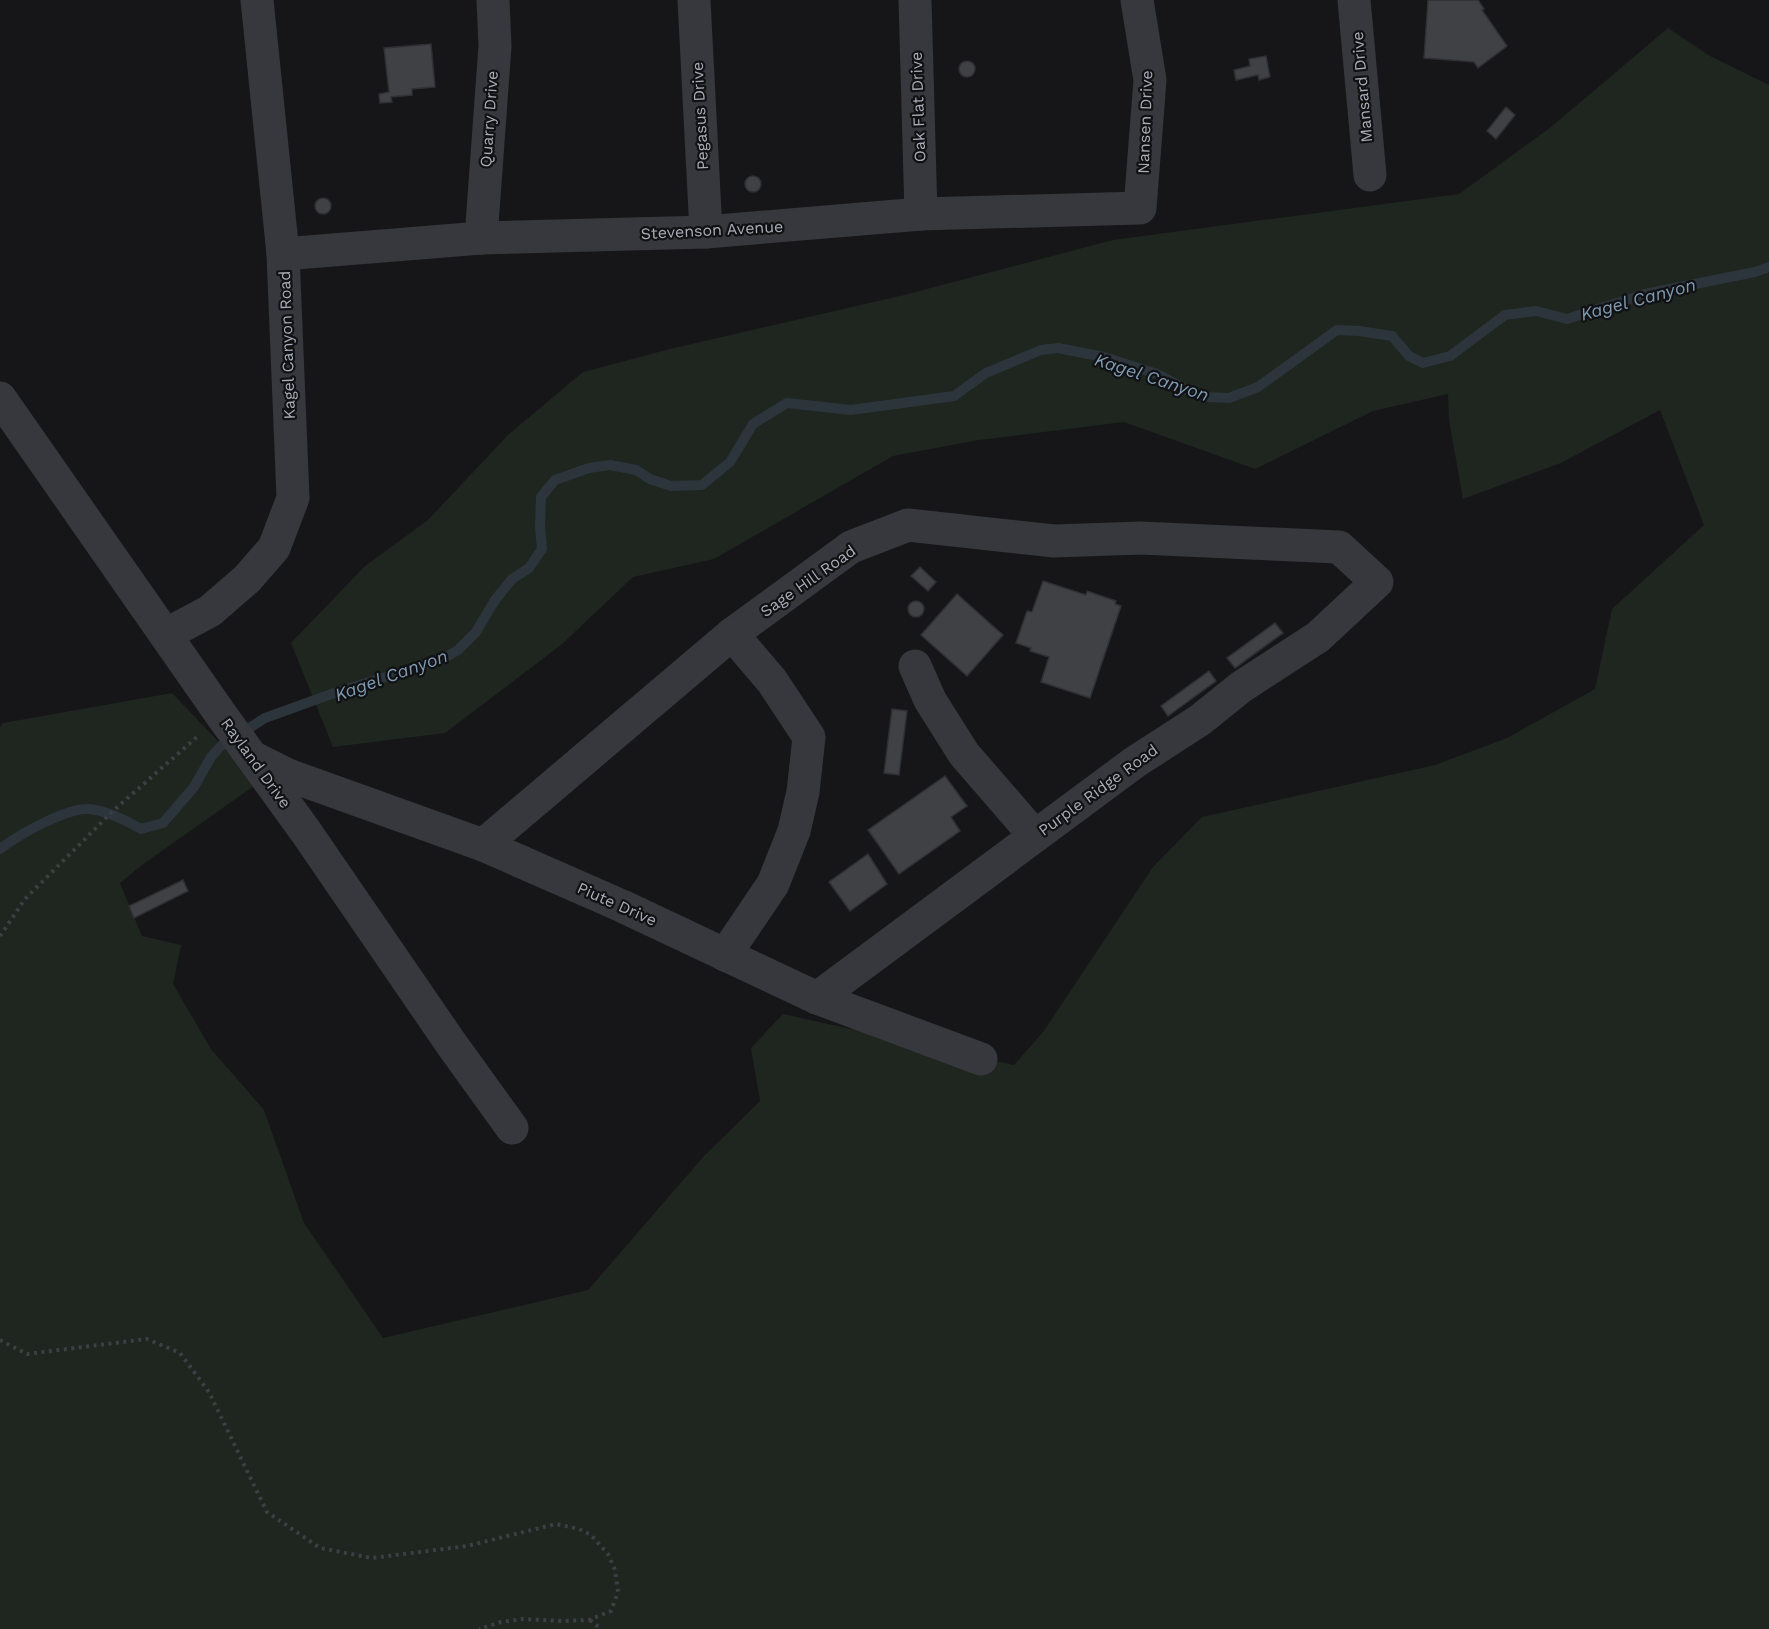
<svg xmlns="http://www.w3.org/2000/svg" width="1769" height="1629" font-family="'Work Sans',sans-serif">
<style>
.green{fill:#1e261f}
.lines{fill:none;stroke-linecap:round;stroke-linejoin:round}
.stream{stroke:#2c353c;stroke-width:10}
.building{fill:#404145;stroke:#303034;stroke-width:1.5}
.path{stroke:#3d3f44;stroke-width:4;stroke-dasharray:3 4.5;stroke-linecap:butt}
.minor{stroke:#37383d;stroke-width:33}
.labels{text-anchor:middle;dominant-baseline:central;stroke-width:4.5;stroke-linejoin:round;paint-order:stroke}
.street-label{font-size:16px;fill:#a8adb8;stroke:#111113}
.water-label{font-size:18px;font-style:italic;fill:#7f9bb3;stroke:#111113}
</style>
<rect width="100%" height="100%" fill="#161618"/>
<!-- green -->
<polygon class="green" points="1668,28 1710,56 1769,85 1769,1629 0,1629 0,727 3,723 172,693 258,783 142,865 120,883 142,936 181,945 173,984 211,1049 264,1110 304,1223 383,1338 588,1290 704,1156 760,1101 751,1048 783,1014 1014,1065 1044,1031 1153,867 1202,817 1435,765 1507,738 1595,689 1612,609 1704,525 1660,410 1561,463 1463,499 1449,420 1448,394 1373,411 1255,469 1124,422 979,440 893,456 714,559 633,577 561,645 445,733 333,747 291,643 365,566 428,520 508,435 583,372 670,349 904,295 1113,240 1459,194 1551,127"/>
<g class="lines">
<!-- stream -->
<path class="stream" d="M0,849C17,836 67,807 89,809C104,810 128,821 141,829L163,823L194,787L211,757L221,746L265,718L337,692L441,660L458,650L476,632L495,600L512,579L529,568L542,549L540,527L541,497L555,480L589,468L610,465L636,470L650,479L671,486L702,485L730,462L753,424L787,403L851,410L954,396L986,373L1041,350L1058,348L1104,357L1157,374L1191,392L1208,397L1229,398L1258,387L1337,330L1359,331L1392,336L1409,356L1423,363L1450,356L1505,315L1536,311L1567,319L1645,294L1755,272L1769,267"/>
</g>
<!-- building -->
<g class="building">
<polygon points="1428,0 1478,0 1484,9 1482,10 1507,46 1478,68 1474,62 1424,58"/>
<polygon points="431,44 435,87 412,89 412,95 391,97 392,102 380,103 379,94 389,92 384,48"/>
<polygon points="1266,56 1270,77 1259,80 1258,75 1236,80 1234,70 1250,66 1249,59"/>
<circle cx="967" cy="69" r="8"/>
<polygon points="1506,107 1515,115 1496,139 1487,131"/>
<circle cx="753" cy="184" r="8"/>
<circle cx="323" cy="206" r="8"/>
<polygon points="920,567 936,582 928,591 911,576"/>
<polygon points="1043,581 1086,595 1087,591 1116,601 1115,604 1121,606 1090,698 1041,682 1049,657 1030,651 1031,648 1016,643 1027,611 1032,612"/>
<polygon points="957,594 1003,635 967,676 921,635"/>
<circle cx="916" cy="609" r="8"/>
<polygon points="1275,623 1283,633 1235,668 1227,658"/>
<polygon points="1209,671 1216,681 1168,716 1161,706"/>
<polygon points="892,709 907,711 899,775 884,773"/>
<polygon points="945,776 967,806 951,817 960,831 899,874 868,830"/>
<polygon points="868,854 887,884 850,911 829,882"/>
<polygon points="183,880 188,891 134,918 129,906"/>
</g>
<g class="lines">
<!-- path -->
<g class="path">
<polyline points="0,936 25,899 114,810 197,737"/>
<polyline points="0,1340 27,1354 147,1339 180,1353 209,1392 267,1512 320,1548 372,1558 467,1546 556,1524 579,1529 591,1535 608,1554 615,1570 618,1592 611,1611 589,1620 563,1621 523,1619 501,1622 479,1629"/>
<polyline points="590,1620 601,1629"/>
</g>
<!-- minor -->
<g class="minor">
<polyline points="694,0 706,232"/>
<polyline points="915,0 921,214"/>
<polyline points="1354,0 1370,175"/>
<polyline points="481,238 495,46 493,0"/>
<polyline points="283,254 481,238 706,232 921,214 1140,208 1150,80 1137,0"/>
<polyline points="0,398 222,716 306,832 450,1042 512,1128"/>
<polyline points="167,634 210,611 247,579 274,548 293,498 283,254 257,0"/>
<polyline points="915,666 930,700 964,754 1035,836"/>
<polyline points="254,758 288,775 483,845 622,906 817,998 981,1059"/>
<polyline points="483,845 732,634 851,547 908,525 1054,541 1141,538 1339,547 1377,582 1318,637 1241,687 1200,720 1135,762 817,998"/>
<polyline points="725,955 773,884 794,831 803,792 809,737 772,681 732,634"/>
</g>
</g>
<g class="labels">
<!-- street labels -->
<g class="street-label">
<text transform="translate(1362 87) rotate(-95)">Mansard Drive</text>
<text transform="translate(918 107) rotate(-92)">Oak Flat Drive</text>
<text transform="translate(700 116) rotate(-93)">Pegasus Drive</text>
<text transform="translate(489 119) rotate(-86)">Quarry Drive</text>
<text transform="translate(1145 122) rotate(-88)">Nansen Drive</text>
<text transform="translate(712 230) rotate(-3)">Stevenson Avenue</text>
<text transform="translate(287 345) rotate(-92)">Kagel Canyon Road</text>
<text transform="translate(808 581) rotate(-35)">Sage Hill Road</text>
<text transform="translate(256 763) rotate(54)">Rayland Drive</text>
<text transform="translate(1098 790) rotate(-36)">Purple Ridge Road</text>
<text transform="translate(617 904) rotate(24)">Piute Drive</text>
</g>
<!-- water labels -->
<g class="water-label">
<text transform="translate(1638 299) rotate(-15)">Kagel Canyon</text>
<text transform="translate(1152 377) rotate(18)">Kagel Canyon</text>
<text transform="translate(391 675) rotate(-20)">Kagel Canyon</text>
</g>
</g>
</svg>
